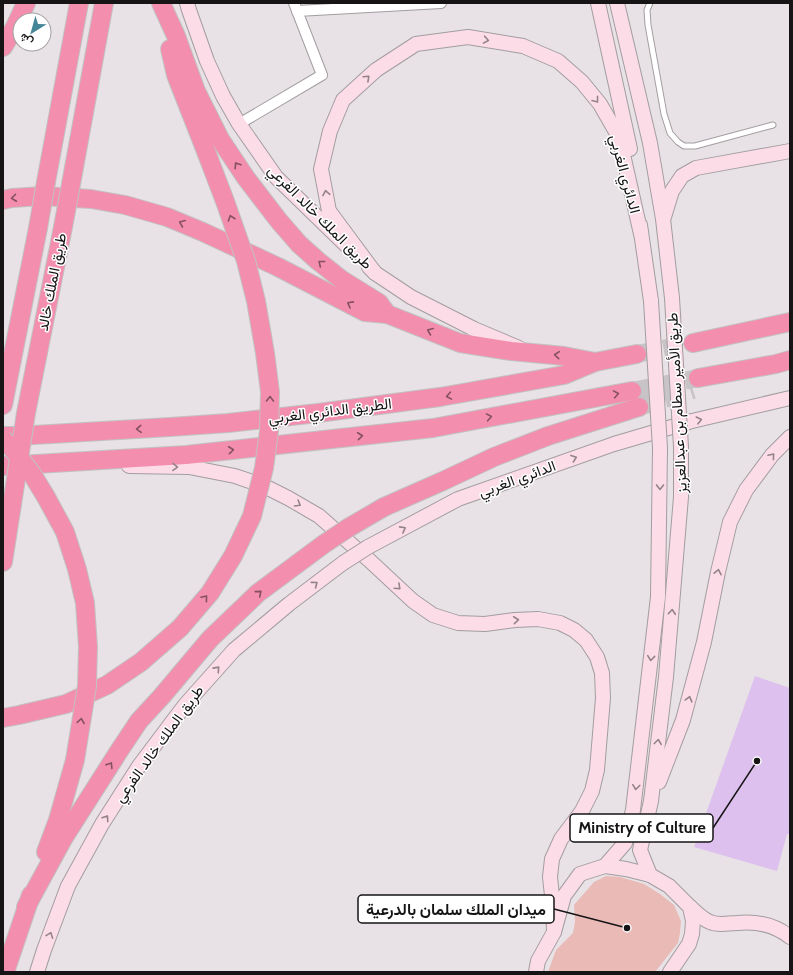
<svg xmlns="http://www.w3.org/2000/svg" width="793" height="975" font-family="Cabin,Vazirmatn,sans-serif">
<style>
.green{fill:#e9bab6}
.building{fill:#ddc0ee}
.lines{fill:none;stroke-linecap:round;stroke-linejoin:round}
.highway-tunnel{stroke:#c8c3c7;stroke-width:18;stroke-dasharray:18 9;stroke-linecap:butt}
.lane-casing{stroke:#a29da0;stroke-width:7}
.street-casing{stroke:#a29da0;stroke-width:12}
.secondary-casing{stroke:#a29da0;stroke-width:16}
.highway-casing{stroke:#c2c2c2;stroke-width:20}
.lane{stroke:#fff;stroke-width:5}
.street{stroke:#fff;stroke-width:10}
.secondary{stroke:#fcdde7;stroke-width:14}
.highway{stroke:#f48eae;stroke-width:18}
.secondary-bridge-casing{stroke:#a29da0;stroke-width:16;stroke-linecap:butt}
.highway-bridge-casing{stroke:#c2c2c2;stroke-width:20;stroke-linecap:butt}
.secondary-bridge{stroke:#fcdde7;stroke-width:14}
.highway-bridge{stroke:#f48eae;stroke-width:18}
.oneway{stroke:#948388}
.oneway2{stroke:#855162}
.labels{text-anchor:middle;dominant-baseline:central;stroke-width:3;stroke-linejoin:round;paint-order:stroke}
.street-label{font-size:15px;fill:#161415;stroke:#fff}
.leader{fill:none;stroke:#161415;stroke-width:1.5}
.callout-dot{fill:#161415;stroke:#fff;stroke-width:1.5}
.callout{fill:#fff;stroke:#161415;stroke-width:1.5}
.callout-label{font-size:16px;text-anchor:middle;font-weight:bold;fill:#161415}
</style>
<rect width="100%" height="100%" fill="#e8e2e6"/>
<!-- green -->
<polygon class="green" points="606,876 620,877 644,884 660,894 674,905 681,921 680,933 678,943 655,972 548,972 556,950 573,933 575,922 574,905 594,882"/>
<!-- building -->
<polygon class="building" points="755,676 790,688 790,834 787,834 777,871 694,847"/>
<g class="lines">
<!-- highway-tunnel -->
<g class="highway-tunnel">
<polyline points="637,354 693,343"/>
<polyline points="632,391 698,378"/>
<polyline points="639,407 693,390"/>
</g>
<!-- lane casing -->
<g class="lane-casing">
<polyline id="lane" points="650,3 647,10 648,25 664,114 670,133 678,142 684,146 695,146 773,125"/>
</g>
<!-- street casing -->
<g class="street-casing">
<g id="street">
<polyline points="297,11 441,3"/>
<polyline points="239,124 322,75 294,3"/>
</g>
</g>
<!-- secondary casing -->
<g class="secondary-casing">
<g id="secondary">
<polyline points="187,3 189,10 207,61 223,96 239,124 276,177 348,247"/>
<polyline points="598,3 630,149"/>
<polyline points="617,3 650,143 663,219 672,298"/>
<polyline points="664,217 672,191 682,176 696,168 790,151"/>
<polyline points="640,225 651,301"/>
<polyline points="369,267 375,273 411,297 474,329 519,348"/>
<polyline points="375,273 329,211 321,169 330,131 343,100 376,70 416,44 468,37 523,46 558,61 582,82 600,104 619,137 641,234"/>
<polyline points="129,466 189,467 235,476 264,486 288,498 319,516 369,560 413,601 433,615 458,623 485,624 515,620 538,619 560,623 574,630 586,640 597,657 602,673 603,698 597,770 592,791 582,811 561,839 552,859 550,877 553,905 554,932"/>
<polyline points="368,547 458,499 614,444 692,421 790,398"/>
<polyline points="659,782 683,720 704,642 718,572 730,522 746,490 772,455 790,437"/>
<polyline points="605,866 625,843 633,810 658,597 660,448"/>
<polyline points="650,875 640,850 651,801 666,677 681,497 681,447"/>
<path d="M690,907C696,912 702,919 710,922C719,926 728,923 737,923C756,921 775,925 790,937"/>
<polyline points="37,972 44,950 68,886 102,824 139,766 185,705 234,650 289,604 343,563"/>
<polyline points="536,972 538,961 554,932 564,896 580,874 605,866 626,869 650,875 669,886 690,907 693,921 692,934 689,944 670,972"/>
</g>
</g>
<!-- highway casing -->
<g class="highway-casing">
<g id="highway">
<polyline points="161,3 176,36 196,91 220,139 246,178 279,221 299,244 318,261 342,280 379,303 387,314 460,343 511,351 564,356 595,362"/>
<polyline points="3,47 15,27 26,3"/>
<polyline points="170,49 176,75 207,154"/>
<polyline points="46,182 79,3"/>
<polyline points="71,184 104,3"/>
<polyline points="3,200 12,198 43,196 91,199 125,205 167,217 203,232 278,267 365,312 387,314"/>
<polyline points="693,343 790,322"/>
<polyline points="698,378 776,364 790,360"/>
<polyline points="3,405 38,228"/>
<polyline points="26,413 63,227"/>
<polyline points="3,436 17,436 170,427 228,423 318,413 440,397 564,375 595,362 637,354"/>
<polyline points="3,466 186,455 433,428 632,391"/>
<polyline points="348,528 384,507 443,481 494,457 548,436 639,407"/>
<polyline points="3,562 15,485"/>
<polyline points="3,718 19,715 66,704 107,685 141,662 180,628"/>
<polyline points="46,852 58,820 75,760"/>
<polyline points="26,907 63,839 119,751 139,721 162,696 210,639 258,593 324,544"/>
<polyline points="5,972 31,895"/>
</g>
</g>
<!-- lane -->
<use href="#lane" class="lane"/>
<!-- street -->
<use href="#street" class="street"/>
<!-- secondary -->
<use href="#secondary" class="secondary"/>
<!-- highway -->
<use href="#highway" class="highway"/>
<!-- secondary-bridge casing -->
<g class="secondary-bridge-casing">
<g id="secondary-bridge">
<polyline points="672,298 681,447"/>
<polyline points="651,301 660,448"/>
<polyline points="343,563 368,547"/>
</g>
</g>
<!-- highway-bridge casing -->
<g class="highway-bridge-casing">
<g id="highway-bridge">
<polyline points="63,227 71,184"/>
<polyline points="38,228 46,182"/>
<polyline points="3,439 11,447 32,474 46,497 65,532 77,569 85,603 88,647 87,686 75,760"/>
<polyline points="15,485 26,413"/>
<polyline points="324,544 348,528"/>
<polyline points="180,628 210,593 233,556 252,516 264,468 269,431 270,392 265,353 256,301 246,261 226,204 207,154"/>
</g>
</g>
<!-- secondary-bridge -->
<use href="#secondary-bridge" class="secondary-bridge"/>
<!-- highway-bridge -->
<use href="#highway-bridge" class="highway-bridge"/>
</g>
<!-- one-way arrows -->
<defs><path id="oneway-chevron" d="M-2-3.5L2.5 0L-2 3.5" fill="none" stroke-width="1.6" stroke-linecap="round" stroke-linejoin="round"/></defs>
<g class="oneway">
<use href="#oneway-chevron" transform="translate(486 40) rotate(10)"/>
<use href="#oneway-chevron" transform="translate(367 78) rotate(-43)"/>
<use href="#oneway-chevron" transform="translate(596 100) rotate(52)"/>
<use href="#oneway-chevron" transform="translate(326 193) rotate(-101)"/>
<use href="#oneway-chevron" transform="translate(699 420) rotate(-14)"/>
<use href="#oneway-chevron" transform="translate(772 456) rotate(-50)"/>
<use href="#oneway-chevron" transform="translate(574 458) rotate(-20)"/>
<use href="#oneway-chevron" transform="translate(175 467) rotate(1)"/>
<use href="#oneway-chevron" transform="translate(660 487) rotate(91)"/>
<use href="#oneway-chevron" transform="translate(298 504) rotate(31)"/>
<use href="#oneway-chevron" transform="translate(403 529) rotate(-28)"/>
<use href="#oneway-chevron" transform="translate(718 572) rotate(-78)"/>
<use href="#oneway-chevron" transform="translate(315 584) rotate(-37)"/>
<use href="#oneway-chevron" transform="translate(398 587) rotate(43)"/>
<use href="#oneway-chevron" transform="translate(672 612) rotate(-85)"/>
<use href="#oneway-chevron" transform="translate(516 620) rotate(-6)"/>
<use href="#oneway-chevron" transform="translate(651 658) rotate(96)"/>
<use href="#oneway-chevron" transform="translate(217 669) rotate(-48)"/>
<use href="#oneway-chevron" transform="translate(689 699) rotate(-75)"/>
<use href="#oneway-chevron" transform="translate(658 742) rotate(-83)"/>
<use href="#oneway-chevron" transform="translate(636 787) rotate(97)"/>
<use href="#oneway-chevron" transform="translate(106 818) rotate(-57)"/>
<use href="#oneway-chevron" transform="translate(50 935) rotate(-69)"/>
</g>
<g class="oneway2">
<use href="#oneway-chevron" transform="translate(237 165) rotate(-123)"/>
<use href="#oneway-chevron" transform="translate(14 198) rotate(173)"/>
<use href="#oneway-chevron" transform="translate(231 218) rotate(-109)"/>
<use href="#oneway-chevron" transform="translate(182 223) rotate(-158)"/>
<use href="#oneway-chevron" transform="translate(321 263) rotate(-141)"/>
<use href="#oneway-chevron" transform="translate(350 304) rotate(-152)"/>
<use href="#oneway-chevron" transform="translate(430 331) rotate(-158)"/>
<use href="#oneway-chevron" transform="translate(557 355) rotate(-175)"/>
<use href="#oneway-chevron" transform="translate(616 394) rotate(-10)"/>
<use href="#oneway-chevron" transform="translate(449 396) rotate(170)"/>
<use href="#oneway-chevron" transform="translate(270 399) rotate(-89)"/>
<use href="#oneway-chevron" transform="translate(489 417) rotate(-10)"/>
<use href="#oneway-chevron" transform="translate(139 429) rotate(177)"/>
<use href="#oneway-chevron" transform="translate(360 436) rotate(-6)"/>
<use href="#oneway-chevron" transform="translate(231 450) rotate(-6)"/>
<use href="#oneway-chevron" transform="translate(259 593) rotate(-40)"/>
<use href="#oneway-chevron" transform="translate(205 598) rotate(-50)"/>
<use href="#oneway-chevron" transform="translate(81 721) rotate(-81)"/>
<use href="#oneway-chevron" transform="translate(110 765) rotate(-58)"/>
</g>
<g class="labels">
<!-- street labels -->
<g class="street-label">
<text transform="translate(625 174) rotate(75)">الدائري الغربي</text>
<text transform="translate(320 217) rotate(45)">طريق الملك خالد الفرعي</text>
<text transform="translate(52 282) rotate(-79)">طريق الملك خالد</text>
<text transform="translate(677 403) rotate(-93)">طريق الأمير سطام بن عبدالعزيز</text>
<text transform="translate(330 411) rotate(-7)">الطريق الدائري الغربي</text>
<text transform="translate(517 479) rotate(-20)">الدائري الغربي</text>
<text transform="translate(159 744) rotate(-54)">طريق الملك خالد الفرعي</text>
</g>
</g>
<!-- callouts -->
<path class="leader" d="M757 761L713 828M627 928L554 909"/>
<g class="callout-dot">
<circle cx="757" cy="761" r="4"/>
<circle cx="627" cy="928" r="4"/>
</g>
<g class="callout">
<rect x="570" y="814" width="143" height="28" rx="4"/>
<rect x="358" y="895" width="196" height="28" rx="4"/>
</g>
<g class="callout-label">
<text x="642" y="833">Ministry of Culture</text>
<text x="456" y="915">ميدان الملك سلمان بالدرعية</text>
</g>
<!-- border -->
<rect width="793" height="975" fill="none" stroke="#161415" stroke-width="8"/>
<!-- north arrow -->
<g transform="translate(32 32) rotate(217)"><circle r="19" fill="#ffffff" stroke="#a2a1a1"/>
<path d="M0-3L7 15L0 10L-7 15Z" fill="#448598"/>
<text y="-6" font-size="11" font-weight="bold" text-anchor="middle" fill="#161415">ش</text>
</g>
</svg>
